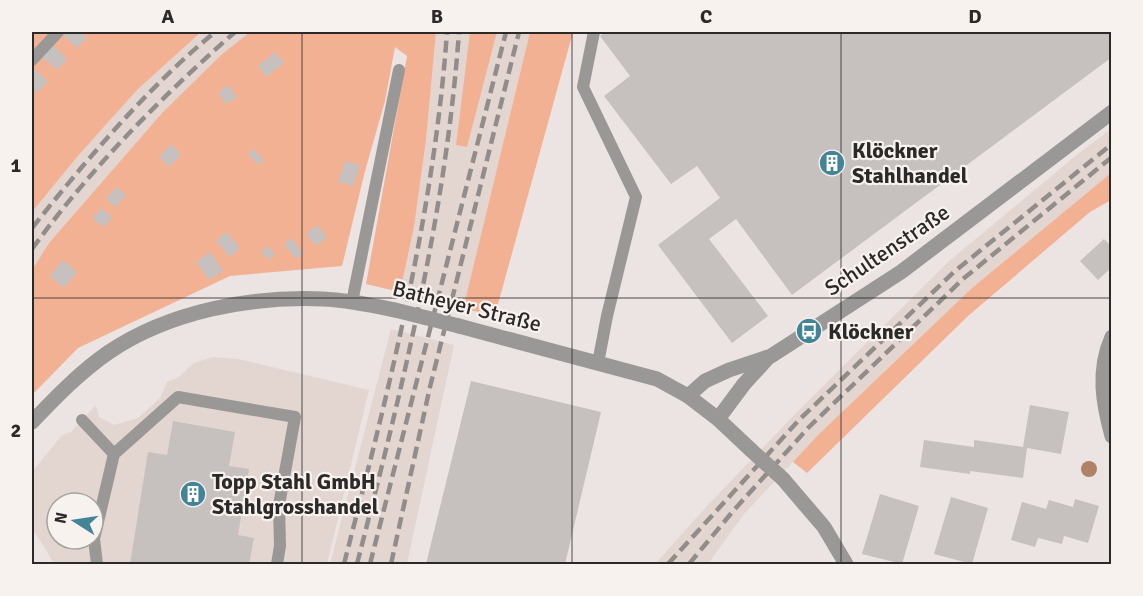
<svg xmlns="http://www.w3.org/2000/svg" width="1143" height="596" font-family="Signika,sans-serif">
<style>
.built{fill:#e3d6d0;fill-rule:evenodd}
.green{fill:#f3b194}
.building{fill:#c6c0be}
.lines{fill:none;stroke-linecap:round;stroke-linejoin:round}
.lane{stroke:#9a9896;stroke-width:12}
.street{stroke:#9a9896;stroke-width:15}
.rail{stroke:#928d8b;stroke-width:4.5;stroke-dasharray:12 6;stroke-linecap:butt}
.street-bridge{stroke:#9a9896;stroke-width:15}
.tree{fill:#b18366}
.grid{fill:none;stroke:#2c2a29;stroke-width:1.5;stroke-opacity:0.55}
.labels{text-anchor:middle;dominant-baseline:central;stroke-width:4.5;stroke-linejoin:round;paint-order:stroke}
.poi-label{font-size:22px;font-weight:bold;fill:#2c2a29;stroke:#f8f2ef;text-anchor:start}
.street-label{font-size:22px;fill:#2c2a29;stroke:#f8f2ef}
.neatline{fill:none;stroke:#2c2a29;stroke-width:2}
.grid-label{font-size:20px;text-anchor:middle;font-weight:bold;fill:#2c2a29}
</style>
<rect width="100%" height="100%" fill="#ebe4e2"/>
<!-- built -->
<g class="built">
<polygon points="201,32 250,32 221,55 162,113 49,243 32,270 32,212 77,157 137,90"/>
<polygon points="436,32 470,32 467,147 497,32 530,32 463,309 400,292 414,227 426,140"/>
<polygon points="1111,129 1111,173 972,288 818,435 744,514 708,564 655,564 707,506 794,415 948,262 1079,153"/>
<polygon points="391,329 454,345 407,564 330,564"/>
<path d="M212,357L238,359L369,390L327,564H54L43,545L32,529V472L62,435L71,432L96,405L99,417L114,425L138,418L160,398L167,382L179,377L194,363ZM57,503H93V539H57Z"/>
</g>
<!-- green -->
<g class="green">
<polygon points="32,32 201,32 137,90 77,157 32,212"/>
<polygon points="250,32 436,32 426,140 414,227 400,292 366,284 407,56 395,47 385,101 365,171 342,266 230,276 78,348 32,395 32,270 49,243 162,113 221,55"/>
<polygon points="470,32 497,32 467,147 456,145"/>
<polygon points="530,32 573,32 495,315 463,309"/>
<polygon points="1111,173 1111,200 1090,212 968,316 807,473 793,462 818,435 972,288"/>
</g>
<!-- building -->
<g class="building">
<polygon points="67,32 80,32 87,38 77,48 63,35"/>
<polygon points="605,32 1112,32 1112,57 792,295 736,219 709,239 768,316 732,343 658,245 720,198 697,166 671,184 604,96 630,76 600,36"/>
<polygon points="53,45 67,59 57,70 42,57"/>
<polygon points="275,52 284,63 266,77 258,66"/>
<polygon points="32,67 48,81 37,93 32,88"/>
<polygon points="228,85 237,97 226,104 218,93"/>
<polygon points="171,144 181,155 169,167 159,157"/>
<polygon points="254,149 264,160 258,165 248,154"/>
<polygon points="345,161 360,165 353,186 338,182"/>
<polygon points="116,187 126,195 115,207 106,199"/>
<polygon points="102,208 112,218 103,227 92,218"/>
<polygon points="317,225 327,237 316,246 306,234"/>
<polygon points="226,232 240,248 230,257 216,241"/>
<polygon points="291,238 303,253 296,259 284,244"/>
<polygon points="1104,239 1112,247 1112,267 1098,280 1080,261"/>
<polygon points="266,246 275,254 269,260 261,252"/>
<polygon points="210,252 223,271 209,280 196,262"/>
<polygon points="63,260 77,272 64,288 50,276"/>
<polygon points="471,381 601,412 565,564 426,564"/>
<polygon points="1030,405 1069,412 1061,454 1027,448 1023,478 970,471 970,474 920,467 924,440 974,447 974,440 1023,447"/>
<polygon points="173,421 235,432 229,466 249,469 238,535 254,538 249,564 130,564 148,452 167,455"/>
<polygon points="880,494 919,506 902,564 862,554"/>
<polygon points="951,497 988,508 972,564 934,554"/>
<polygon points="1075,499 1099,506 1088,543 1064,536 1062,544 1038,538 1035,547 1011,540 1022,502 1046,509 1049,500 1073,507"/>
</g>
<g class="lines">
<!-- lane -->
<g class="lane">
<polyline points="594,32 583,87 636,197 607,316 598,363"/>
<polyline points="32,60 58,32"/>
<polyline points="352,302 399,70"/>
<polyline points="82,420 114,454"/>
<polyline points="97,564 94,539 114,454 178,397 295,417 279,505 280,546 277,564"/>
</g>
<!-- street -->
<g class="street">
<polyline points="459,326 657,379 688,396 718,419 751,450"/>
<path d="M1112,337C1097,371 1103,403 1112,436"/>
<polyline points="688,396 705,381 729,370 771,356 901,272 1112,112"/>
<polyline points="718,419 744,384 767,359"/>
<path d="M32,422C56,397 80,372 109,352C170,311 251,296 323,299C348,300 371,305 395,310"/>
<polyline points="783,479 824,527 846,564"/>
</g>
<!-- rail -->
<g class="rail">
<path d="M32,228C88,158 146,89 215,32"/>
<path d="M32,249C90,169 161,97 235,32"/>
<path d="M344,564C389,389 434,213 447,32"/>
<path d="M357,564C402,389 446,213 459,32"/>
<polyline points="370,564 506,32"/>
<polyline points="391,564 430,387 519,32"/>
<polyline points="668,564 799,420 955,271 1112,144"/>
<polyline points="689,564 734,510 809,427 963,279 1112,157"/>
</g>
<!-- street-bridge -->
<g class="street-bridge">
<polyline points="395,310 459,326"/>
<polyline points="751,450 783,479"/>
</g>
</g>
<!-- trees -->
<circle class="tree" cx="1089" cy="469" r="8"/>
<!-- grid -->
<path class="grid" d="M302,32V564M572,32V564M841,32V564M32,298H1112"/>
<!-- icons -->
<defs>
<g id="building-disc" transform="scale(1.35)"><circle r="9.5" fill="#438497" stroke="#f8f2ef"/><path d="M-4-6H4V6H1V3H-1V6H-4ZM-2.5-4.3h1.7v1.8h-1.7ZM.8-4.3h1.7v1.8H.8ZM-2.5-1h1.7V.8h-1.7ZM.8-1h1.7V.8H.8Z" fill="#fff"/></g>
<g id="bus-disc" transform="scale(1.35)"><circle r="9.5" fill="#438497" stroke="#f8f2ef"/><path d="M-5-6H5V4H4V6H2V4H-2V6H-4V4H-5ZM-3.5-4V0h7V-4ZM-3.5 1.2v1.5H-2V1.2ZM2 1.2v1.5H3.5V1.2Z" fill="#fff"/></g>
</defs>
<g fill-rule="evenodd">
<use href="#building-disc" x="832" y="163"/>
<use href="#bus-disc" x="809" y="331"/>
<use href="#building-disc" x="193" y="494"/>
</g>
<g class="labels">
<!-- poi labels -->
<g class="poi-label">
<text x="852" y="150">Klöckner<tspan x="852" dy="25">Stahlhandel</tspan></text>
<text x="828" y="331">Klöckner</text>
<text x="212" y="481">Topp Stahl GmbH<tspan x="212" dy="25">Stahlgrosshandel</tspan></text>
</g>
<!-- street labels -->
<g class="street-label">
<text transform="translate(887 250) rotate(-34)">Schultenstraße</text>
<text transform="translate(467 306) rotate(14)">Batheyer Straße</text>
</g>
</g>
<!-- border -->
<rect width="1143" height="596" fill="none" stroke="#f8f2ef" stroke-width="66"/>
<!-- north arrow -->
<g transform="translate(75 521) rotate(282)"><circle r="28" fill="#f8f2ef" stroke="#a6a2a0" stroke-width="1.5"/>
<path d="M0-4.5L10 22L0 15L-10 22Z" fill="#438497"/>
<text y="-9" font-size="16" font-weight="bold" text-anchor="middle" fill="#2c2a29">N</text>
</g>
<rect x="33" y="33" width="1077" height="530" class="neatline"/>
<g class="grid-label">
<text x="168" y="23">A</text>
<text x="437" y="23">B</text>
<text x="706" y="23">C</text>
<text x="975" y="23">D</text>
<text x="16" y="172">1</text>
<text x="16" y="437">2</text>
</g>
</svg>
